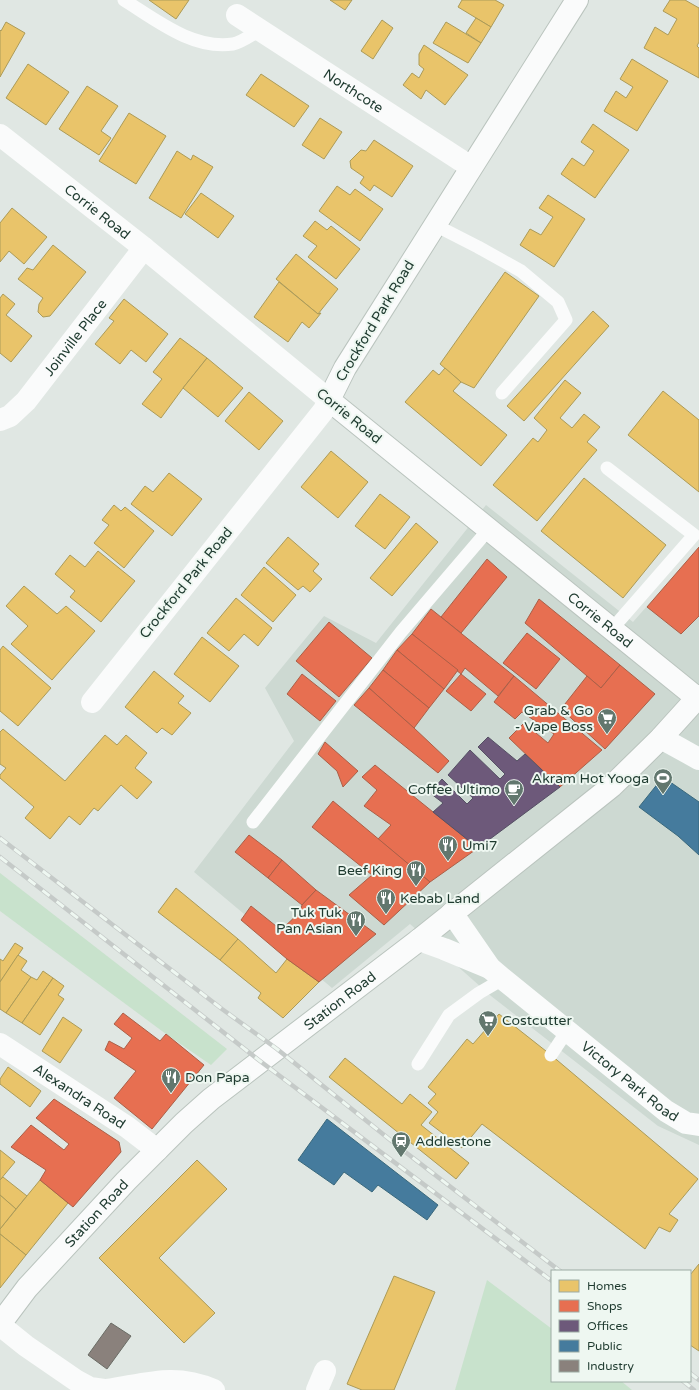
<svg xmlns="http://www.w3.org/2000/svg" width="699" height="1390" font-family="'Varela Round',sans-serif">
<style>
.built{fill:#cdd9d2}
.green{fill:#c8e2cc}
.homes{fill:#e9c46a;stroke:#ac9b58}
.shops{fill:#e76f51;stroke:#ab5f47}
.offices{fill:#6d597a;stroke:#555064}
.public{fill:#457b9d;stroke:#39687c}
.industry{fill:#8a817c;stroke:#6a6c65}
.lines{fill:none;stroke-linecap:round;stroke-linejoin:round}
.secondary-casing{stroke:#bac4be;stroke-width:24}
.lane{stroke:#fafbfb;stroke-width:13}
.street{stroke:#fafbfb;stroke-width:22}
.secondary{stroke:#fafbfb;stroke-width:22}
.rail-casing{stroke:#c5cac8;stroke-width:4.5}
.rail{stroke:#eef7f1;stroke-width:3;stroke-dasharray:9;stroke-linecap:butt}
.labels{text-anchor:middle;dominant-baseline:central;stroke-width:4;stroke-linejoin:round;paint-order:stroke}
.street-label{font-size:14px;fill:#1e3a2f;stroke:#eef7f1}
.poi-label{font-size:14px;fill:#1e3a2f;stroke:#eef7f1;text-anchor:end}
</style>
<rect width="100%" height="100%" fill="#e0e7e3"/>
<!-- built -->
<polygon class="built" points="486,505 633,622 699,547 699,1145 658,1126 491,996 410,924 332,988 194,872 294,741 265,688 324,616 376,643"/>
<!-- green -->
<g class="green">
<polygon points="0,873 227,1049 211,1065 166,1034 0,911"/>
<polygon points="487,1280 552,1329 552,1381 621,1381 632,1390 455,1390"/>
</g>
<!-- homes -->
<g class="homes">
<polygon points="149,0 189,0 176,19"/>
<polygon points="330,0 352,0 345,10"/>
<polygon points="462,0 495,0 504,5 491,27 458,7"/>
<polygon points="670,0 685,0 699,8 699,42 697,46 699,48 699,78 644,48 655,27 668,35 677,19 663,11"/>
<polygon points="476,18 491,27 481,43 466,33"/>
<polygon points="382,20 393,28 373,59 361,51"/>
<polygon points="6,22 25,33 0,77 0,30 1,31"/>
<polygon points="446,22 481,43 468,63 433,43"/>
<polygon points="424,45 468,75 445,105 426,90 421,99 403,85 412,73 419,78 424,69 419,65 419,54"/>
<polygon points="632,59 668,81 637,131 604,111 616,91 626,98 633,87 620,79"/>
<polygon points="28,64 69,92 46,125 6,98"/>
<polygon points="261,74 309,106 294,127 246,95"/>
<polygon points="87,86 118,106 101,131 111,138 99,155 59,129"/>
<polygon points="129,113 166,136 136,184 99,161"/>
<polygon points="320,118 342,132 324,159 302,145"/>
<polygon points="593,124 629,150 595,198 561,174 572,158 584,166 594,151 581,142"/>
<polygon points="374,140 413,166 392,197 374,185 370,191 360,183 364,177 351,168 350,161 361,150 366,151"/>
<polygon points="177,151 191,160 193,155 213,167 181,218 149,198"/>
<polygon points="337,186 350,195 355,189 383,209 360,241 319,211"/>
<polygon points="201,193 234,216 218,238 185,214"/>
<polygon points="548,195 585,219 554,267 520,245 530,229 541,235 553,217 539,208"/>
<polygon points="12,208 47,237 24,264 9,251 0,262 0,223"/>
<polygon points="315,221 327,230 331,226 360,249 336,279 308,257 317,246 303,236"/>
<polygon points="53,245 86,272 50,316 43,317 38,312 39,304 43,298 18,279 27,268 33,270"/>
<polygon points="296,254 338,289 318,314 276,279"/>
<polygon points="505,272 539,296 474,388 461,382 440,364"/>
<polygon points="279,282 318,314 321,313 309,328 302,322 288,342 254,317"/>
<polygon points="3,294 15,304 6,315 32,336 11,362 0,353 0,298"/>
<polygon points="124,299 168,334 146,362 131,350 120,364 95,344 114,321 109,318"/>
<polygon points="593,311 609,326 524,421 507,406"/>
<polygon points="180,338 207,358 183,388 161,418 142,404 162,379 153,372"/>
<polygon points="207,358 243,388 218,417 183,388"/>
<polygon points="445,368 461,382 453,391 507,435 481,466 405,402 433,370 439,375"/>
<polygon points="565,380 581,393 560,418 572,428 584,414 600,427 587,442 597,450 537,521 493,485 533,438 538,442 547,430 534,418"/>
<polygon points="663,391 699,420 699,492 628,435"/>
<polygon points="249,392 283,421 259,450 225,421"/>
<polygon points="331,451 368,482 338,518 301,487"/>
<polygon points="169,473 202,499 172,536 131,504 145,486 153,492"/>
<polygon points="584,478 666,545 623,598 541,531"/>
<polygon points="380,494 410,517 385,549 355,526"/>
<polygon points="114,505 121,511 125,507 154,531 124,568 94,543 109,525 102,520"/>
<polygon points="416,523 438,542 392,596 370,578"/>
<polygon points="288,537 319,564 313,571 322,579 310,592 303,586 298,590 266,563"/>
<polygon points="98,551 135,581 101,622 70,597 75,591 55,574 70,555 85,567"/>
<polygon points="264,567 296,595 273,622 241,595"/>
<polygon points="24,586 57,614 66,606 95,631 52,680 11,644 28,626 6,606"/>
<polygon points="236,598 272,628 258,646 244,634 229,651 207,633"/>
<polygon points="202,637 239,666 210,702 174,674"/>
<polygon points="3,646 51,688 18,726 0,711 0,650"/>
<polygon points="154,671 184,696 178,703 191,713 172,735 162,728 157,733 125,707"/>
<polygon points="3,729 65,781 105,735 117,745 126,735 147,753 135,768 152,782 137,799 121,785 98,811 94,808 80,825 69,816 50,839 25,818 34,807 0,778 0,775 6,768 0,764 0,732"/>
<polygon points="176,888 238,939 220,960 158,912"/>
<polygon points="238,939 276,973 287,959 319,982 283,1018 258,998 261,993 220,960"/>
<polygon points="15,943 23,948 0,982 0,959 3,961"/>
<polygon points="18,955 27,961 21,970 31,977 6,1013 0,1009 0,982"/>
<polygon points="43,971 53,978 22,1023 6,1013 31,977 37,980"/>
<polygon points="53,978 64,986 58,995 64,999 40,1035 22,1023"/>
<polygon points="499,1014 551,1055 698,1179 669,1214 678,1220 670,1232 659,1227 645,1249 482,1124 462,1148 429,1123 438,1112 428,1103 436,1094 428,1087 467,1039 473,1044"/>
<polygon points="63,1017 82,1030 60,1063 42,1051"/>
<polygon points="345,1058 402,1104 410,1094 432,1112 421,1125 469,1163 456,1179 329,1077"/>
<polygon points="8,1067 41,1091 30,1107 0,1084 0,1079"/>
<polygon points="0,1150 15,1162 0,1180"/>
<polygon points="197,1160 227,1189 159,1258 215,1313 184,1343 99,1258"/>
<polygon points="3,1177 27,1196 16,1209 0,1195 0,1180"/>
<polygon points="40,1180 68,1203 26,1255 0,1234 0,1229"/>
<polygon points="0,1195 16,1209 0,1229"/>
<polygon points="0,1234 26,1255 0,1288"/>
<polygon points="699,1264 699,1351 690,1345 690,1275"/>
<polygon points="394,1276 435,1292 394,1390 362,1390 347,1384"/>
</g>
<!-- shops -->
<g class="shops">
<polygon points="699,547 699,616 681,634 647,607"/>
<polygon points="487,559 507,577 461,633 441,617"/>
<polygon points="539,599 620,665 601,688 525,623"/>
<polygon points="431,609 514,676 498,696 465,668 461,674 412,634"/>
<polygon points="329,622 372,658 339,697 296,661"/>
<polygon points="527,633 560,659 536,689 503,663"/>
<polygon points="412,634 458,670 444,689 397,650"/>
<polygon points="397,650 444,689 429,708 383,670"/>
<polygon points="620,665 655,694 605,749 561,709 587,676 601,688"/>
<polygon points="383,670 429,708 414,728 369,688"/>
<polygon points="302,674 336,701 320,721 287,694"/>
<polygon points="461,674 486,694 471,711 446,691"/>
<polygon points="514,676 602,750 560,787 509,738 524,723 548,743 554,734 522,712 515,719 494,702"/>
<polygon points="369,688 414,728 449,761 438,773 354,705"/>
<polygon points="325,742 358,771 343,787 337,771 318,754"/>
<polygon points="375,765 433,812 478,848 430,882 378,839 391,825 364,806 377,790 362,777"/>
<polygon points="333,801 430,882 384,925 349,895 372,875 312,827"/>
<polygon points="249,835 282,860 268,878 235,852"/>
<polygon points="282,860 316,890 302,905 268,878"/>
<polygon points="316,890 376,934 319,982 287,959 241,920 251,906 281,930 300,912 302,905"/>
<polygon points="123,1013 160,1041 166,1034 204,1065 152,1129 114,1098 136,1071 105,1050 109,1041 124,1049 132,1038 114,1024"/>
<polygon points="54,1099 119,1142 121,1152 73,1207 40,1180 46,1170 11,1147 31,1125 64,1150 69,1144 36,1118"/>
</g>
<!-- offices -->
<polygon class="offices" points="488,737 517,761 525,754 560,787 478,848 433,812 443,803 430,793 442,779 467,804 473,798 448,775 470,750 500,779 505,774 478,747"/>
<!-- public -->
<g class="public">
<polygon points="663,777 699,802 699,855 678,836 639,807"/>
<polygon points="327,1119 438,1205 427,1220 378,1185 372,1192 344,1172 334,1185 298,1160"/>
</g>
<!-- industry -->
<polygon class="industry" points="111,1323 131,1336 107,1369 88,1355"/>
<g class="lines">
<!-- secondary casing -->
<g class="secondary-casing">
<g id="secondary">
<path id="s6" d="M577,0L345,368L329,400L697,698"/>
<path id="s7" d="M0,1324L27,1288L126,1181L184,1123L211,1099L419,940L612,786L661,738L699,696"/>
</g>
</g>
<!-- lane -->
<g class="lane">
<path d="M124,0C156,20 193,50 233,44C240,43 253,34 260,30"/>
<polyline points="435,225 478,247 521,271 558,302 566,320 502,393"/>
<polyline points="607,468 694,535 612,629"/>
<polyline points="253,822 401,632 489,529"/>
<polyline points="551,1055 567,1031"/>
<polyline points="418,1064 449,1015 479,993 503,979"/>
</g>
<!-- street -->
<g class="street">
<path id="s1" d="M237,15L471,167"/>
<path id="s2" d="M0,135L144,248L329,400L324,410L92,702"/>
<path id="s3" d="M0,420L10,416L26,401L144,248"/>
<polyline points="661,738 699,759"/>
<path id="s4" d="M452,913L490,968L503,979L666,1111L686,1123L699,1125"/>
<polyline points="419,940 444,949 490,968"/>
<path id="s5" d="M0,1044L127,1127L157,1150"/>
<polyline points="0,1325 26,1346 77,1381 90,1388 104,1390"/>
<path d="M107,1390C147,1384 174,1373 214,1390"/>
<polyline points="317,1390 325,1371"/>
</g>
<!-- secondary -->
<use href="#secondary" class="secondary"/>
<!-- rail casing -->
<g class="rail-casing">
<g id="rail">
<polyline points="0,838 222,1009 277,1049 404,1151 560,1271"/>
<polyline points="0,857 260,1061 552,1281"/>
<polyline points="690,1373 699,1380"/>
<polyline points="683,1381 694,1390"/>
</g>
</g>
<!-- rail -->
<use href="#rail" class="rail"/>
</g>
<!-- icons -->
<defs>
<g id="supermarket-pin" transform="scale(1)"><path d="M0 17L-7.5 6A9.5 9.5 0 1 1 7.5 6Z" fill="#62776e" stroke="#eef7f1"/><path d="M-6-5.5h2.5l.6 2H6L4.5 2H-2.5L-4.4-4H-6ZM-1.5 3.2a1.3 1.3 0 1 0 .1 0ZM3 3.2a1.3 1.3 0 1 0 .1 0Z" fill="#fff"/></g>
<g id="stadium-pin" transform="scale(1)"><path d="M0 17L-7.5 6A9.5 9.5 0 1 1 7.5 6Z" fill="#62776e" stroke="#eef7f1"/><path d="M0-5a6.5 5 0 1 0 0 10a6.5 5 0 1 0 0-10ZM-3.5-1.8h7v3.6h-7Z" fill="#fff"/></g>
<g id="cafe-pin" transform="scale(1)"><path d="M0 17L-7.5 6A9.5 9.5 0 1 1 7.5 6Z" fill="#62776e" stroke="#eef7f1"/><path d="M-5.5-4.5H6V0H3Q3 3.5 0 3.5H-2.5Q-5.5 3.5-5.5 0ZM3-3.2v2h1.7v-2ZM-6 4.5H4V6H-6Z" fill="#fff"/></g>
<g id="restaurant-pin" transform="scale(1)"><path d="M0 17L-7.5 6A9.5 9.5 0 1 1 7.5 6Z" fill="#62776e" stroke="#eef7f1"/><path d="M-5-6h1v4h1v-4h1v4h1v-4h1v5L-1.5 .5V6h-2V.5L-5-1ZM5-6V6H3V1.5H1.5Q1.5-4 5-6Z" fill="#fff"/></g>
<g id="station-pin" transform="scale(1)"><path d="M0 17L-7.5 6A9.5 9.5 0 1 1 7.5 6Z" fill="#62776e" stroke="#eef7f1"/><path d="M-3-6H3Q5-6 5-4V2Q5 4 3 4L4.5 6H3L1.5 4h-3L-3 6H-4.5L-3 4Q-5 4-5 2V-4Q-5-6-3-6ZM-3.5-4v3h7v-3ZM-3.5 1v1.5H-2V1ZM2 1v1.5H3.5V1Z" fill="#fff"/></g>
</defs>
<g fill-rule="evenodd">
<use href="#supermarket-pin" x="607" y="718"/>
<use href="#stadium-pin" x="663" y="778"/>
<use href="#cafe-pin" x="514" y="789"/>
<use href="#restaurant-pin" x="448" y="845"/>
<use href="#restaurant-pin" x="416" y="870"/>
<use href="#restaurant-pin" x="386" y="898"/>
<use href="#restaurant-pin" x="356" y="920"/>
<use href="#supermarket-pin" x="488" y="1020"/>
<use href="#restaurant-pin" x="171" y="1077"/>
<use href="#station-pin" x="401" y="1141"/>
</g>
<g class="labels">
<!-- street labels -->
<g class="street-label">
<text stroke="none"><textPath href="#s1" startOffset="139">Northcote</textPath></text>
<text stroke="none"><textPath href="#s2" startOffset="124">Corrie Road</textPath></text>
<text transform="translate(375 321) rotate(-59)">Crockford Park Road</text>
<text stroke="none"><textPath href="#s3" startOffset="113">Joinville Place</textPath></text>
<text transform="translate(349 416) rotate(39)">Corrie Road</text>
<text transform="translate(186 583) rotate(-51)">Crockford Park Road</text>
<text stroke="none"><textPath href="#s6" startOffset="820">Corrie Road</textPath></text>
<text stroke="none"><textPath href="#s7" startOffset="471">Station Road</textPath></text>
<text stroke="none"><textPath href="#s4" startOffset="247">Victory Park Road</textPath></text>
<text stroke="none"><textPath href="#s5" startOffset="95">Alexandra Road</textPath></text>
<text stroke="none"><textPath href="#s7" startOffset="147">Station Road</textPath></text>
</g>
<!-- poi labels -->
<g class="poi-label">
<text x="593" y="710">Grab &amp; Go<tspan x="593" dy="16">- Vape Boss</tspan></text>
<text x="649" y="778">Akram Hot Yooga</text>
<text x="500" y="789">Coffee Ultimo</text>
<text x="462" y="845" text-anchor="start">Umi7</text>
<text x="402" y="870">Beef King</text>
<text x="400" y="898" text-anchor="start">Kebab Land</text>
<text x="342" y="912">Tuk Tuk<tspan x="342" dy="16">Pan Asian</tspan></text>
<text x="502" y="1020" text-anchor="start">Costcutter</text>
<text x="185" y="1077" text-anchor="start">Don Papa</text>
<text x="415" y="1141" text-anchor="start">Addlestone</text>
</g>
</g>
<!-- legend -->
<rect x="551" y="1270" width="140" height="112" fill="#eef7f1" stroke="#9baba3"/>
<rect x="559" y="1280" width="20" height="12" fill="#e9c46a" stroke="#9baba3"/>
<text x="587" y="1290" font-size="12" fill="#1e3a2f">Homes</text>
<rect x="559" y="1300" width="20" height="12" fill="#e76f51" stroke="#9baba3"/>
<text x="587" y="1310" font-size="12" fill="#1e3a2f">Shops</text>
<rect x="559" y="1320" width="20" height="12" fill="#6d597a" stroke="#9baba3"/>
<text x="587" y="1330" font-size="12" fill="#1e3a2f">Offices</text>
<rect x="559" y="1340" width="20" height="12" fill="#457b9d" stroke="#9baba3"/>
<text x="587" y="1350" font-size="12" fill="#1e3a2f">Public</text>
<rect x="559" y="1360" width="20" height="12" fill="#8a817c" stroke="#9baba3"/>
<text x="587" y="1370" font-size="12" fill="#1e3a2f">Industry</text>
</svg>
